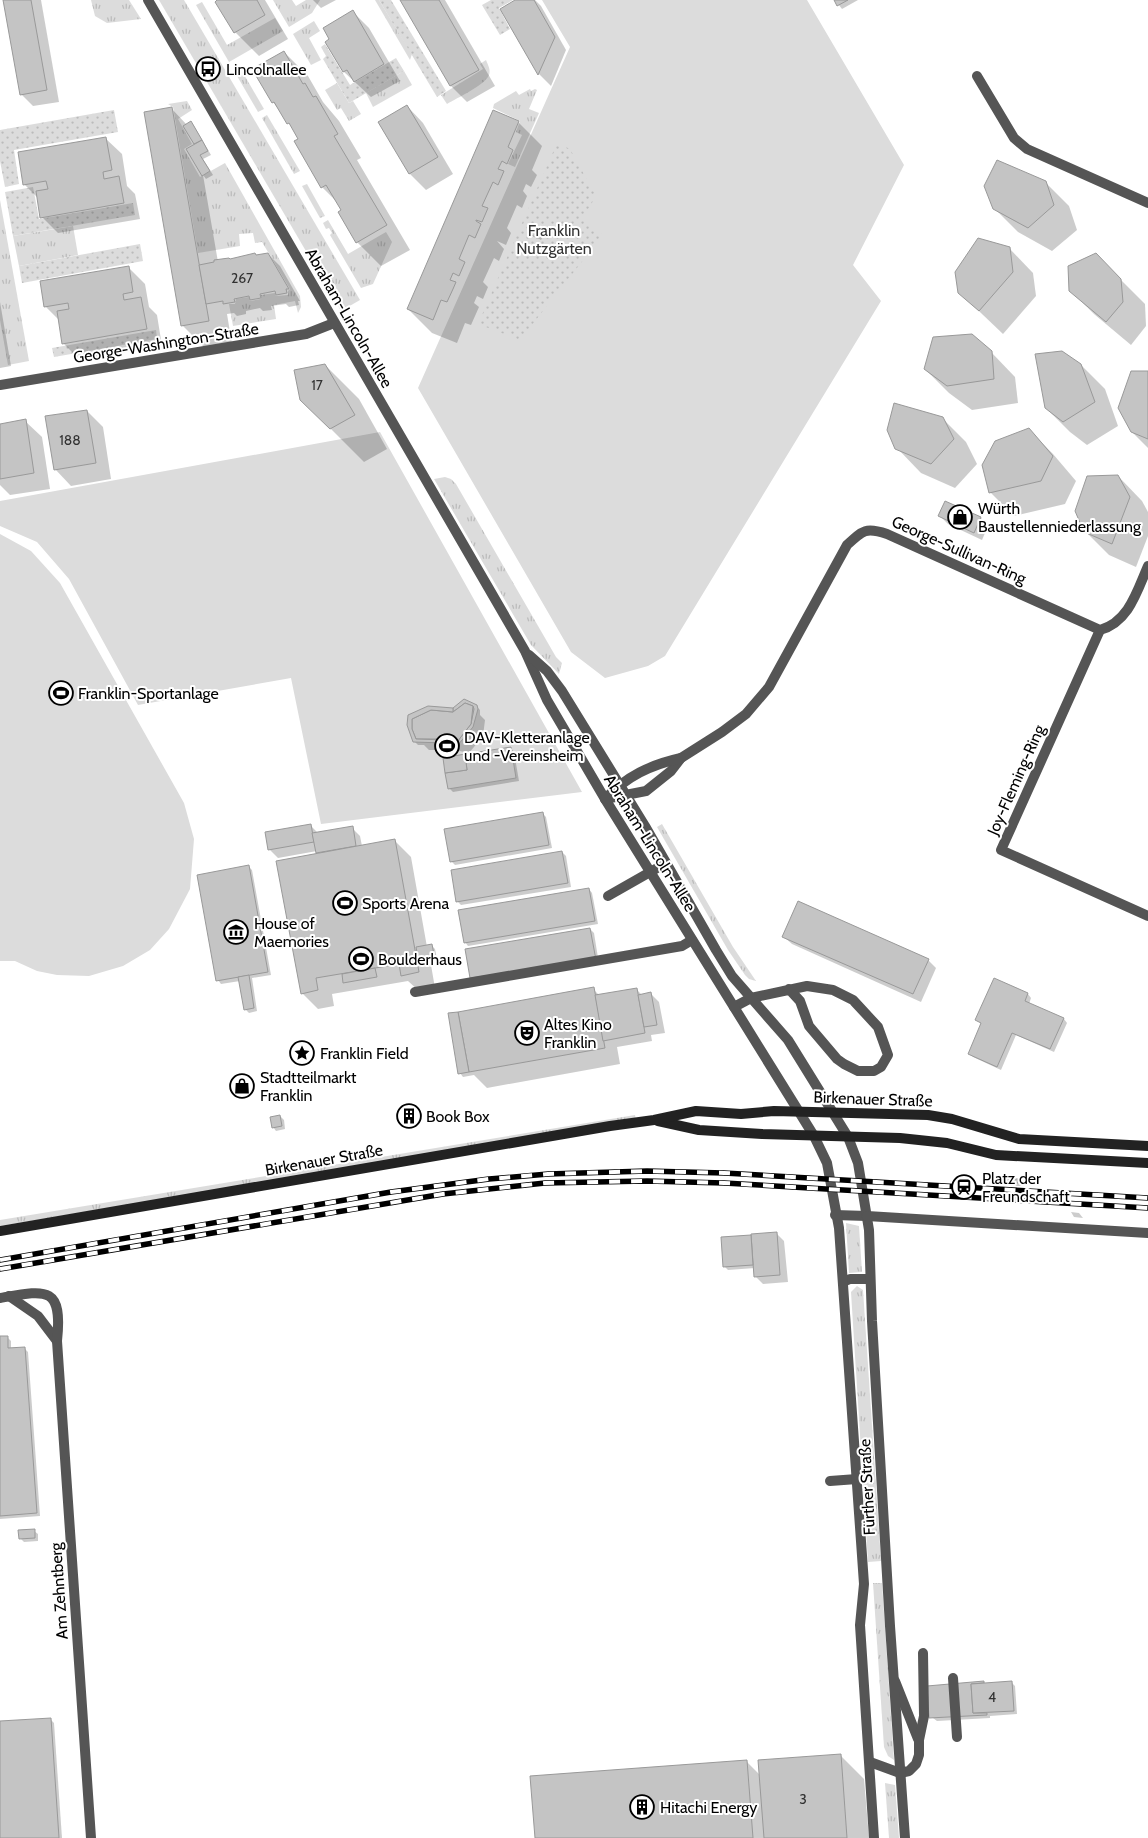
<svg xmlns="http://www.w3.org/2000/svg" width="1148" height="1838" font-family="Cabin,sans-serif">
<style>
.grass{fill:url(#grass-tufts)}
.park{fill:#dcdcdc}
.garden{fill:url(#garden-dots)}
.shadow{fill:#0003}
.building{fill:#c4c4c4;stroke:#999}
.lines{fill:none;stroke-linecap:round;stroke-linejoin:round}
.lane{stroke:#555;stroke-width:10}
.street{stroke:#555;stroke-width:10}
.secondary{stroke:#222;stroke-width:10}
.rail-casing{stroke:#000;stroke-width:5.5}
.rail{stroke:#fff;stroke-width:4;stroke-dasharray:11;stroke-linecap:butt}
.labels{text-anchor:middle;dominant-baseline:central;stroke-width:4;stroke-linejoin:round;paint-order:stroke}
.number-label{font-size:14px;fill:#313131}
.poi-label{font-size:16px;fill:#000;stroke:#fff;text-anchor:start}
.park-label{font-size:16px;fill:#333;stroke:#fff}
.street-label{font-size:16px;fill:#000;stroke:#fff}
</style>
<defs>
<pattern id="grass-tufts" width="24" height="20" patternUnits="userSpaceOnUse" patternTransform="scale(1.25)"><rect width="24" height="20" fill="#dcdcdc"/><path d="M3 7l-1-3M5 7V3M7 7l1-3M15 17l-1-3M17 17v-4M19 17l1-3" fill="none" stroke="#bbb"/></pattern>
<pattern id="garden-dots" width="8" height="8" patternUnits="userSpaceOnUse" patternTransform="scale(1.25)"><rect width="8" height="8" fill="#dcdcdc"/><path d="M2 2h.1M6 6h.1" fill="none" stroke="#bbb" stroke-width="1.8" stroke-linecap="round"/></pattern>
</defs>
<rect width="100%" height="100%" fill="#fff"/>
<!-- grass -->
<g class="grass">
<polygon points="91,0 129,0 141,19 107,23 95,16"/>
<polygon points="159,0 184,0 360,300 341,311"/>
<polygon points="273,0 292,0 296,6 306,0 320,0 312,13 289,27"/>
<polygon points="375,0 379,0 412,54 410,60"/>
<polygon points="202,2 227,45 275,18 283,31 229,62 196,5"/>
<polygon points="314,21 320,31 309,38 321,60 311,65 293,34"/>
<path d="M486,60C488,65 491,70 489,75C485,85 457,98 447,104L441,95L483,69L480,64Z"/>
<polygon points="239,66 264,109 258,112 233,69"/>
<polygon points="404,71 412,85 373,107 366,93"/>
<polygon points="337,83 349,103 353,101 361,114 349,121 341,108 337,110 325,90"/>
<polygon points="530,89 531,91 535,89 537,90 529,109 539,113 515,167 508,164 522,135 516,132 520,121 493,108 494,104 516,91 519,95"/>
<polygon points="187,101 192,110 178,119 192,144 184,149 200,177 225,163 300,296 301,307 298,313 295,301 274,305 276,319 233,326 229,304 235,304 236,299 249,297 250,301 261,299 261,295 275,293 276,296 288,295 288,291 290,289 262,242 255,243 253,233 239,234 240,246 198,253 173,107 168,104"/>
<polygon points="267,115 300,171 294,174 262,118"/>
<polygon points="307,184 325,216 320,218 302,186"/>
<polygon points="0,200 29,361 8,365 0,320"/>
<polygon points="328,220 348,254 386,232 392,242 373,284 361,288 330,235 332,233 329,228 326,229 323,223"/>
<polygon points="73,226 78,255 19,266 13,236"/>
<polygon points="445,477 451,479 456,484 556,657 562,663 559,674 531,645 434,479"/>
<polygon points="662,824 733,947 756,981 749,979 745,975 728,950 657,827"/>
<polygon points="635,1115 636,1120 0,1226 0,1220"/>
<polygon points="846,1223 859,1226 862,1272 849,1273"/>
<polygon points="857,1286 863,1290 881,1561 868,1562 851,1292"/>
<polygon points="873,1583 882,1583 894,1760 888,1756 884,1747"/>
<polygon points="885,1783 895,1785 899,1838 889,1838"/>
</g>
<!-- park -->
<g class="park">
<polygon points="542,0 807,0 904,165 853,265 881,301 665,656 648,666 605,678 571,652 418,388 570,47"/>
<polygon points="380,432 582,792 321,824 291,678 138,705 69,579 37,542 0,526 0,501"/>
<polygon points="0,534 31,551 60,583 184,803 194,839 190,889 169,929 150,950 123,966 89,976 57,975 37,971 15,961 0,961"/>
</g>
<!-- garden -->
<g class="garden">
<polygon points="379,0 391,0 446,91 437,97"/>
<polygon points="491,0 513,0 499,8 510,29 500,35 482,5"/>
<polygon points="325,44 350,85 396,58 404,71 349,103 323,59 326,56 321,47"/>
<polygon points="114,110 118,132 14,150 19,184 5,187 0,161 0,130"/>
<polygon points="557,143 570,149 596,196 583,218 603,235 520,340 478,324"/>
<polygon points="33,187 39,219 133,203 135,215 13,236 5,192"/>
<polygon points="140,244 143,261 22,283 19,266"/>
<polygon points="156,330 157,339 54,357 52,348"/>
</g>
<!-- shadow -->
<g class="shadow">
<polygon points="4,0 41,0 59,102 33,106 21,94"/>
<polygon points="219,0 265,0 288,39 259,56 235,32"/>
<polygon points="313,0 336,0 321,8"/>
<polygon points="401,0 445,0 495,86 467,102 451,86"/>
<polygon points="518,0 535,0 541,6 566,50 551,86 539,74 502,9"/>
<polygon points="835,0 858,0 842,9"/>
<polygon points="353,12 369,28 400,81 371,97 344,72 327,42"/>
<polygon points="284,52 308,76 323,102 339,121 361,158 357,160 410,250 381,266 357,242 340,212 342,211 337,202 322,187 296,142 300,139 295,131 273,102"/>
<polygon points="407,106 423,123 453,174 426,190 410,174 380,122"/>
<polygon points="171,108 187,125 191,123 194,126 211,155 203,159 213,175 206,179 203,175 218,262 268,254 280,266 300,301 298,301 299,305 289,307 286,304 271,306 272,310 263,311 260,308 246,311 246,314 237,316 234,313 227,314 232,344 206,349 182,325"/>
<polygon points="518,122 542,146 532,170 537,175 531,187 526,184 523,191 527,196 522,208 517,205 507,228 511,233 506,245 497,241 504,249 499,261 494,258 483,282 488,287 483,299 477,296 474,303 479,307 471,325 465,323 457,343 432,333 408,309"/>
<polygon points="105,138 122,154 127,186 135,194 140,219 58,233 42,217 38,198 24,184"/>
<polygon points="1045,182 1069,206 1077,230 1052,251 1018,232 994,208"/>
<polygon points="540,231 544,234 541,240 529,233"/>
<polygon points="1009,248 1033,273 1036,296 1003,334 960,293"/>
<polygon points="1096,255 1145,304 1146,326 1131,345 1094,314 1070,290"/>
<polygon points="128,267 145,284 149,307 157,315 162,346 80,360 63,343 59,320 46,307"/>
<polygon points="0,302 11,366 0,368"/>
<polygon points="991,352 1015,377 1018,403 972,410 949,393 925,369"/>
<polygon points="325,365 359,399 387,449 364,462 301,399"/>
<polygon points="1081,365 1105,389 1118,426 1087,445 1070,432 1046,408"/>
<polygon points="1148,372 1148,448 1132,432"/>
<polygon points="87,411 103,427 111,479 71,486 55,469"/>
<polygon points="942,418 966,442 977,464 955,488 921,473 897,448"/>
<polygon points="25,421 42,437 50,489 10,495 0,485 0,425"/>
<polygon points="1029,430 1053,454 1076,481 1065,504 1014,516 990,492"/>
<polygon points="1118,476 1142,501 1148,512 1148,536 1136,567 1109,555 1085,531"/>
<polygon points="946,502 981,518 988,526 982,540 948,524 940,516"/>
<polygon points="464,700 476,706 480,710 480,715 485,720 483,736 469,753 455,750 429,750 424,745 418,745 414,741 409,716 453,709"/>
<polygon points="511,748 514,752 519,781 453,792 449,788"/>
<polygon points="542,813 546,817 552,848 455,865 451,861"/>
<polygon points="310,825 319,834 352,828 360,836 362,846 395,841 411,857 427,947 432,946 435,949 438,964 431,965 435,988 419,991 408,981 332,994 334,1006 318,1009 302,993 319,854 317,851 278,858 270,850"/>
<polygon points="562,852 566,856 571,887 461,905 458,902"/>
<polygon points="249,867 252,870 271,975 252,978 257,1011 249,1013 245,1009 240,981 221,984 218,980"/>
<polygon points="589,889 592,893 598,924 468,946 465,942"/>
<polygon points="590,929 594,933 599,964 495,981"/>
<polygon points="784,937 928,960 936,968 921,1002 792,944"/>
<polygon points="994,980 1028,994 1031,998 1029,1004 1064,1019 1067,1023 1054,1052 1016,1035 1001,1070 973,1057 969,1053 982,1024 977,1020"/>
<polygon points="593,989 600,996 636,989 642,995 651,994 659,1002 665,1033 651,1035 652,1041 617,1047 620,1064 487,1088 474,1075 463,1077 460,1073"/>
<polygon points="412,1113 415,1117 416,1123 410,1124 407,1120"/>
<polygon points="280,1116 284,1120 285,1129 276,1131 273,1127"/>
<polygon points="1018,1180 1021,1186 1013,1186 1009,1182"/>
<polygon points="1071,1212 1079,1213 1083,1218 1074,1217"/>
<polygon points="776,1233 784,1241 788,1282 763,1284 755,1276 755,1268 728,1270 724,1266 750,1236 752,1238"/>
<polygon points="7,1337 11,1341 11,1349 25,1349 28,1352 40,1516 0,1519 0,1338"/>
<polygon points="34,1531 38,1534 38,1541 24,1542 20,1538"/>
<polygon points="984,1682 986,1684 1012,1683 1015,1686 1017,1714 990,1716 990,1718 937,1721 929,1715 927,1689"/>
<polygon points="50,1719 54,1723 62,1838 0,1838 0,1722"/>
<polygon points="840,1755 864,1779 869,1838 536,1838 747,1762 760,1775"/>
</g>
<!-- building -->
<g class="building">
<polygon points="3,0 31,0 47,90 20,95"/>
<polygon points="257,0 265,15 234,33 215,2 217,0"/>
<polygon points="400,0 439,0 479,70 450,86"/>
<polygon points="515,0 534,0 555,37 538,75 500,9"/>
<polygon points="834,0 848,0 837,6"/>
<polygon points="353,10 384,64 354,82 347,70 343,72 325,42 329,39 323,28"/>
<polygon points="284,51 303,84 305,83 313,97 316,96 338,134 334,136 387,225 356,243 338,212 341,210 326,185 321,188 294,141 298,139 289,123 287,124 274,102 272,103 252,69"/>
<polygon points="407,105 438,157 409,174 378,122"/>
<polygon points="172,107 209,321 181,326 144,112"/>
<polygon points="493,110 519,121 508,147 513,150 507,164 502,161 498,169 504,171 498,185 493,182 482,206 488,208 482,222 476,220 476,221 481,224 475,238 469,235 459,259 465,262 459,276 453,273 450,280 456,282 453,289 447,302 441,300 433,320 407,309"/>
<polygon points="191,121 202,140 194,144 183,126"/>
<polygon points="106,137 112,170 103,172 104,179 119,176 124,203 40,218 36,191 48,189 46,181 23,185 18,152"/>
<polygon points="202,140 208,151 200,155 210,171 202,176 186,149"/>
<polygon points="997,160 1046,181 1054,205 1028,228 993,209 984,186"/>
<polygon points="532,225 541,230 537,238 528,233"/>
<polygon points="978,238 1010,247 1013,272 979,311 958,293 955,272"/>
<polygon points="255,253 256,255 268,253 289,289 286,289 287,293 276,295 275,291 260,294 261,298 250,300 249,296 234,299 235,302 223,304 223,301 206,304 199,265 214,262 214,260 229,258 230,259"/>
<polygon points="1096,253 1121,279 1123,302 1106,322 1069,291 1068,266"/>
<polygon points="129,266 133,292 123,294 124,300 141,297 147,329 62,344 57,311 69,309 68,303 44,307 40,281"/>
<polygon points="972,334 992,351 994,379 947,386 924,369 933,337"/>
<polygon points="1062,351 1081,364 1095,402 1063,422 1045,408 1035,354"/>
<polygon points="325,364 355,415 330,429 300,400 294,370"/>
<polygon points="1131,371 1148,371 1148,439 1131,432 1118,408"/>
<polygon points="894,403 943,417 954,439 931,464 895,449 887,430"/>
<polygon points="87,410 96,463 54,470 45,416"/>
<polygon points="26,419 34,473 0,479 0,424"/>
<polygon points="1029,428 1053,456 1041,481 989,493 982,465 995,441"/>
<polygon points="1118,475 1130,497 1112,544 1084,532 1075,511 1087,476"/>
<polygon points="945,501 981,517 974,533 938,516"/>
<polygon points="464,699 477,705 478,709 473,727 457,746 457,742 471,724 474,709 473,706 465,703 453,712 453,708"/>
<polygon points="465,703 473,706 471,724 457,742 442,739 416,739 412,729 412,719 431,710 453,712"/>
<polygon points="428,706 453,708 453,712 431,710 412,719 412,729 416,739 448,740 457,742 457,746 445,743 413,742 407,725 408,715"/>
<polygon points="511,747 516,778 448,789 445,773 467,770 465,754"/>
<polygon points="465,754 467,770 445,773 443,758"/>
<polygon points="543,812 549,845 450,862 444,829"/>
<polygon points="311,824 314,842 268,850 265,832"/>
<polygon points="353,826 356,846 316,853 312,833"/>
<polygon points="395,839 419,972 401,976 399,964 316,978 318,990 301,994 276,861"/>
<polygon points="562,851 568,883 456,902 451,870"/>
<polygon points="249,865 268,972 216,981 197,875"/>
<polygon points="589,888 595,921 464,943 458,910"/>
<polygon points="798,901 929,959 913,994 782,937"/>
<polygon points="590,928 596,960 470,978 465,949"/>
<polygon points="432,944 435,960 419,963 416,947"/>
<polygon points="375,968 377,977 343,983 342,974"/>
<polygon points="249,975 254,1008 244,1010 238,977"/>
<polygon points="994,978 1028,993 1025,1001 1064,1018 1050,1049 1012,1033 997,1067 968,1054 981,1023 975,1020"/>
<polygon points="594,987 605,1048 469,1072 458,1012"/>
<polygon points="637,988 645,1033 603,1041 595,995"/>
<polygon points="651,992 657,1025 644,1027 638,995"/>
<polygon points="458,1012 469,1072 458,1074 448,1013"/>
<polygon points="412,1112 413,1120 406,1121 404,1113"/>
<polygon points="280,1115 282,1126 272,1128 270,1117"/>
<polygon points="1008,1179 1018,1179 1018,1183 1008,1182"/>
<polygon points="777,1232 780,1275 754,1277 751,1234"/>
<polygon points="751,1235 753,1265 723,1267 721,1237"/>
<polygon points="0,1336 8,1336 8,1348 25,1347 37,1513 0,1516"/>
<polygon points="35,1529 35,1538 19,1539 18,1530"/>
<polygon points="984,1681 984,1683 971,1684 973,1713 987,1713 987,1715 929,1718 927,1686"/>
<polygon points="1012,1681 1014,1711 973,1713 971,1684"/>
<polygon points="51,1718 59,1838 0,1838 0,1721"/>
<polygon points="841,1754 847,1838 764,1838 758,1760"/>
<polygon points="747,1760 753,1838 535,1838 530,1776"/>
</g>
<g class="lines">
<!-- lane -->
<g class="lane">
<polyline points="977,76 1014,138 1027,149 1148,203"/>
<polyline points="1100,630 1001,850 1148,916"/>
<polyline points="608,896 666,863"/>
<polyline points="415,992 682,946 692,940"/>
<polyline points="734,1007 751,998 807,986 833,990 853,1000 878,1027 888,1055 881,1067 874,1071 858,1071 844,1064 837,1059 809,1026 800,1001 789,989"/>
<polyline points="835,1215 867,1216"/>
<polyline points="843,1282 850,1279 870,1279"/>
<polyline points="9,1296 38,1316 57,1341"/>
<path d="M0,1298C46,1290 63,1285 57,1341L91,1838"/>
<polyline points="830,1481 857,1479"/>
<polyline points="953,1678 957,1737"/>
<polyline points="895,1681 918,1739"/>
<polyline points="870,1762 900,1773 909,1771 916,1764 919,1755 919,1740 924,1716 923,1653"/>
</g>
<!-- street -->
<g class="street">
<polyline points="148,0 525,651 547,700 605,799 814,1136 827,1163 839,1228 864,1584 860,1625 874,1838"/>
<polyline points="0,385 306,334 334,323"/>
<polyline points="529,655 547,671 562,691 645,826 716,950 732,976 788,1040 848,1137 858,1163 869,1230 872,1321 890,1626 905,1838"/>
<path d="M605,799L646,791L671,771L681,758L722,732L746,714L769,687L847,545C863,530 866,527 887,534L1100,630C1129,622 1137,591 1148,566"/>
<path d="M605,799C627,776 650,765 681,758"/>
<polyline points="867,1216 1148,1233"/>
</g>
<!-- secondary -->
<g class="secondary">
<polyline points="658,1121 699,1130 762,1134 900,1138 947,1143 996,1155 1148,1163"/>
<polyline points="0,1231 610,1126 654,1120 696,1111 741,1114 774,1111 928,1115 952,1119 1019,1139 1148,1146"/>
</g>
<!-- rail casing -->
<g class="rail-casing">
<g id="rail">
<polyline points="0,1260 391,1192 489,1179 548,1174 647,1171 724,1173 1148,1198"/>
<polyline points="0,1269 443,1194 545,1183 647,1181 724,1183 1148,1208"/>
</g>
</g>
<!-- rail -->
<use href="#rail" class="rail"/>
</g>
<!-- icons -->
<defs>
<g id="bus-ring" transform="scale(1.25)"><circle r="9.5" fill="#fff" stroke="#000" stroke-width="1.5"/><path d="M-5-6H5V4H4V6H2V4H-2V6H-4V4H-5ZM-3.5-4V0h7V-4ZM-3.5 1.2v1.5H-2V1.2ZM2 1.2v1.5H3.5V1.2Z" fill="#000"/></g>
<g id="shop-ring" transform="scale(1.25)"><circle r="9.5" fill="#fff" stroke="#000" stroke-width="1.5"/><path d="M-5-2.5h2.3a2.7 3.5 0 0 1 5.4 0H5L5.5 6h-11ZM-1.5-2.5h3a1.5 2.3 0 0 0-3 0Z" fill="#000"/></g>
<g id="stadium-ring" transform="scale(1.25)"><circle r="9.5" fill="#fff" stroke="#000" stroke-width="1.5"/><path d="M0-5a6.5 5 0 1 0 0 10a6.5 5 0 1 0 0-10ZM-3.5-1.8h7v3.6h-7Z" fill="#000"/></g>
<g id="museum-ring" transform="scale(1.25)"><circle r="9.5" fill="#fff" stroke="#000" stroke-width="1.5"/><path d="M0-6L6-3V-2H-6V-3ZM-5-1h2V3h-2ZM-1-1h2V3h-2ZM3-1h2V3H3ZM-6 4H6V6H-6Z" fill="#000"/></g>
<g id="theatre-ring" transform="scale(1.25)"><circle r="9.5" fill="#fff" stroke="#000" stroke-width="1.5"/><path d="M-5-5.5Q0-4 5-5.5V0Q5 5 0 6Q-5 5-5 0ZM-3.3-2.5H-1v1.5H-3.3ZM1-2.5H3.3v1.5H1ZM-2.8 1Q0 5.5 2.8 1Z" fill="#000"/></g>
<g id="sight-ring" transform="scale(1.25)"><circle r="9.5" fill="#fff" stroke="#000" stroke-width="1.5"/><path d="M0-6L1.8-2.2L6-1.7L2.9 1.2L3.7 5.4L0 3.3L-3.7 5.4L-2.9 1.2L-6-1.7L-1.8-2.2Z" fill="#000"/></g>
<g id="building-ring" transform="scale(1.25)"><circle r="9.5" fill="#fff" stroke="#000" stroke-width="1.5"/><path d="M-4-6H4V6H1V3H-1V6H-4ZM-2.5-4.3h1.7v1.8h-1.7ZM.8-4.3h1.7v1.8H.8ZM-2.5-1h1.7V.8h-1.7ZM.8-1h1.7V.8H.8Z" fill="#000"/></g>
<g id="station-ring" transform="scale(1.25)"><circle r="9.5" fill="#fff" stroke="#000" stroke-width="1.5"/><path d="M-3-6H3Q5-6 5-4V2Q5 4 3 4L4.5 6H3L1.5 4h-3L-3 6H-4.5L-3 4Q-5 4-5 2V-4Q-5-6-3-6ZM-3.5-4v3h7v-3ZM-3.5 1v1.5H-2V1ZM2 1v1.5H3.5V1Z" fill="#000"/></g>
</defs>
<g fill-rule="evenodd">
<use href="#bus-ring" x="208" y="69"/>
<use href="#shop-ring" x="960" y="517"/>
<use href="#stadium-ring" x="61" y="693"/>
<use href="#stadium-ring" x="447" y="746"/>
<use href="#stadium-ring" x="345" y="903"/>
<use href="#museum-ring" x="236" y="932"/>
<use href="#stadium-ring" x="361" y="959"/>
<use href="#theatre-ring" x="527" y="1033"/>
<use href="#sight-ring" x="302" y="1053"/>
<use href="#shop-ring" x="242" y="1086"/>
<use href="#building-ring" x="409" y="1116"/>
<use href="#station-ring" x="964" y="1187"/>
<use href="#building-ring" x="642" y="1807"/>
</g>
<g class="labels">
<!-- number labels -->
<g class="number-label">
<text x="242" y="278">267</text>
<text x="317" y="385">17</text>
<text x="70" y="440">188</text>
<text x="992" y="1697">4</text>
<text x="803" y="1799">3</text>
</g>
<!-- poi labels -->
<g class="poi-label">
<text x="226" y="69">Lincolnallee</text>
<text x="978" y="508">Würth<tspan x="978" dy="18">Baustellenniederlassung</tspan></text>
<text x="78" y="693">Franklin-Sportanlage</text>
<text x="464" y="737">DAV-Kletteranlage<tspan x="464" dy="18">und -Vereinsheim</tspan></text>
<text x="362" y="903">Sports Arena</text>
<text x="254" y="923">House of<tspan x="254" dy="18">Maemories</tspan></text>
<text x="378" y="959">Boulderhaus</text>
<text x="544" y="1024">Altes Kino<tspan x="544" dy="18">Franklin</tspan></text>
<text x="320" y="1053">Franklin Field</text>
<text x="260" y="1077">Stadtteilmarkt<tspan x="260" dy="18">Franklin</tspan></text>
<text x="426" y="1116">Book Box</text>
<text x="982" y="1178">Platz der<tspan x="982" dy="18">Freundschaft</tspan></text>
<text x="660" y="1807">Hitachi Energy</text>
</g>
<!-- park labels -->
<g class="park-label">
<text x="554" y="230">Franklin<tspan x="554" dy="18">Nutzgärten</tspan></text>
</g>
<!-- street labels -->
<g class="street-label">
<text transform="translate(349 318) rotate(60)">Abraham-Lincoln-Allee</text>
<text transform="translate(166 343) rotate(-9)">George-Washington-Straße</text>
<text transform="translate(959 550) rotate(24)">George-Sullivan-Ring</text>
<text transform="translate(1016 780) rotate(-66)">Joy-Fleming-Ring</text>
<text transform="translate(650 843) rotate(58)">Abraham-Lincoln-Allee</text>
<text transform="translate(873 1099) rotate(2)">Birkenauer Straße</text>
<text transform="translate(324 1160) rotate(-10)">Birkenauer Straße</text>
<text transform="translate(867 1487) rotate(-93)">Fürther Straße</text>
<text transform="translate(59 1591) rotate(-94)">Am Zehntberg</text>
</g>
</g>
</svg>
